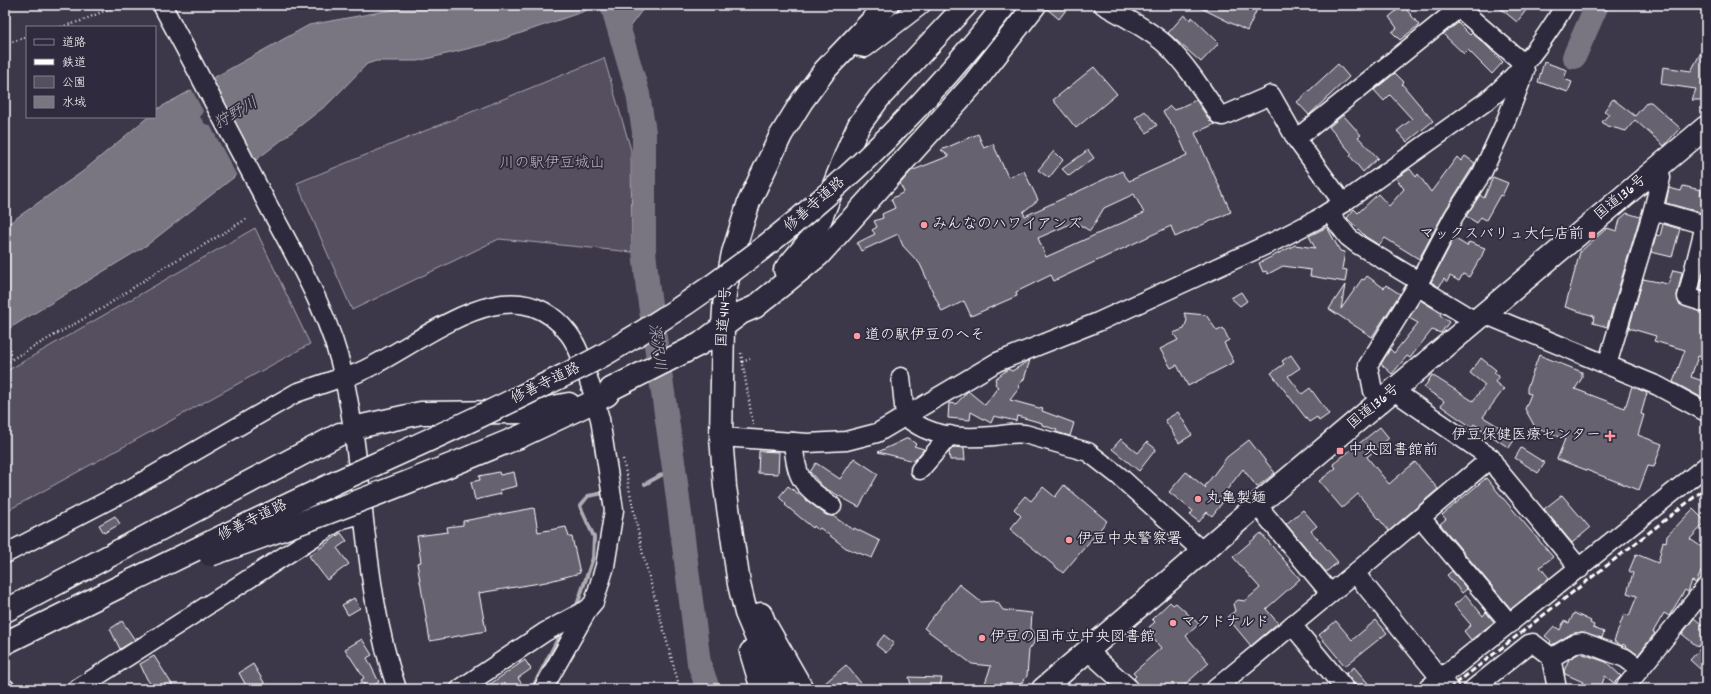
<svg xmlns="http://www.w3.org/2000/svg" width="1711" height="694" font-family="Dekko,'Klee One',sans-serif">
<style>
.green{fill:#555060;stroke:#aaa8b0}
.water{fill:#797682;stroke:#afadb4}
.pier{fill:#3c3749}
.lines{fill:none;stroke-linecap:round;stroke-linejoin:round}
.stream{stroke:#afadb4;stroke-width:4}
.river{stroke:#797682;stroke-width:24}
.building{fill:#666270;stroke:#fff;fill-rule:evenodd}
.minor-casing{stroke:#fff;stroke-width:21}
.major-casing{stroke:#fff;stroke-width:25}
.highway-casing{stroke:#fff;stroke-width:25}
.path{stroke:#fff;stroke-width:2.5;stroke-dasharray:1 3;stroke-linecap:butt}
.minor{stroke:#2f2a3d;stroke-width:18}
.major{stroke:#2f2a3d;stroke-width:22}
.highway{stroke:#2f2a3d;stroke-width:22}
.rail{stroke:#fff;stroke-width:3;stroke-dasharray:6 3;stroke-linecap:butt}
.highway-bridge-casing{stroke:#fff;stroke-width:25;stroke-linecap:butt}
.highway-bridge{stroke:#2f2a3d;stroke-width:22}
.poi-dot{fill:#ff9aa2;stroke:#2f2a3d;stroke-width:1.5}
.labels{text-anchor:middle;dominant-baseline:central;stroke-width:3.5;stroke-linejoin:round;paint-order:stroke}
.park-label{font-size:15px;fill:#bbb9bf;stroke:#2f2a3d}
.street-label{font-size:15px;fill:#fff;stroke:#2f2a3d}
.poi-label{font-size:15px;fill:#fff;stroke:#2f2a3d;text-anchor:start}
.water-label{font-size:16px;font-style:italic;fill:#b5b4ba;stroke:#2f2a3d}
</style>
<rect width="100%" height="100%" fill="#3c3749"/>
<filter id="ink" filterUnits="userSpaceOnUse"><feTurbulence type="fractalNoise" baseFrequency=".025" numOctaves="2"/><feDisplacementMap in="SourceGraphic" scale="8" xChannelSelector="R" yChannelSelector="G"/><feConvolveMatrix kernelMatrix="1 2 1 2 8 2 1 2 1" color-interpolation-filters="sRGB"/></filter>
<g filter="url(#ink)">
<!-- green -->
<g class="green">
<polygon points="604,58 631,150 632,252 499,239 352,310 297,183"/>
<polygon points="255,228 310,344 5,512 5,372"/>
</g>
<!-- water -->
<g class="water">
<polygon points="404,5 596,5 585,11 495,42 418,61 376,61 367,64 328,104 147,245 5,331 5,226 82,172 148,117 155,117 155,111 159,108 309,25 396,9"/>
<polygon points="605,5 646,5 628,29 626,39 639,77 628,85 609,30"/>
</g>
<!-- pier -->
<polygon class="pier" points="210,77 255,163 237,176 210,125 205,124 203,121 200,117 203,111 191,88"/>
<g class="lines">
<!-- stream -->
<g class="stream">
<polyline points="645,484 674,468"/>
<polyline points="576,608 593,558 594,537 580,506 588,496 604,493"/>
<polyline points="532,689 563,629"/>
</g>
<!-- river -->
<g class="river">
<polyline points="612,5 638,94 644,132 644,251 648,290 674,468 699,663 708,689"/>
<polyline points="1574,57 1597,5"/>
</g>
</g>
<!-- building -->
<g class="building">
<polygon points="1047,5 1070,5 1059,19 1047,9"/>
<polygon points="1195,5 1259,5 1247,31"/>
<polygon points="1403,5 1419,25 1400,40 1392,32 1397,28 1389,17"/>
<polygon points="1496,5 1530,5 1517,22"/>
<polygon points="1184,15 1191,20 1192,17 1219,43 1201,62 1168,33"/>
<polygon points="1458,23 1470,35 1472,33 1485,44 1503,62 1492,74 1468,50 1464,54 1443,34"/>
<polygon points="1706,43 1706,100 1692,100 1696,89 1661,84 1663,67 1691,71"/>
<polygon points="1544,62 1567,70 1564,79 1572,82 1568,92 1538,82"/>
<polygon points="1338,64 1349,77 1309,115 1297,102"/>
<polygon points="1094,67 1117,94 1076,128 1053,100"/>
<polygon points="1395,73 1404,82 1402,84 1433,121 1407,142 1397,131 1412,119 1390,95 1384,101 1374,90"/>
<polygon points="1613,99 1635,116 1647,102 1651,102 1680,128 1664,146 1635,120 1626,131 1607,126 1602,122 1609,114 1604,111"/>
<path d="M1196,100L1210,121L1215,124L1195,133L1231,212L1175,237L1171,226L1054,281L1051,275L1016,292L1017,296L971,316L964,301L942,312L920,264L903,246L898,234L861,251L857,243L875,234L872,230L877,227L874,221L883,218L882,214L895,208L891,199L904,192L900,184L911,171L949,156L941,150L978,134L984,148L993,144L1008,177L1024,171L1038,200L1023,212L1025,216L1122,171L1129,181L1187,155L1177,132L1163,112L1170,106L1174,110ZM1134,194L1144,213L1046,257L1038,238L1075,222L1090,231L1104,208Z"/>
<polygon points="1145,111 1157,125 1147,133 1135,118"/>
<polygon points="1343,115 1361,135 1358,137 1378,158 1363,172 1350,156 1352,154 1329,127"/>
<polygon points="1088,150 1094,158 1069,176 1062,169"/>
<polygon points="1054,151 1063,160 1049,178 1038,170"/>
<polygon points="1465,156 1475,163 1445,211 1419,259 1385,238 1379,245 1366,237 1347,218 1354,209 1358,213 1378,194 1389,206 1404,189 1396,178 1410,169 1416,177 1418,174 1431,192 1457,157 1461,161"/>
<polygon points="1493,177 1508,183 1502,196 1500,195 1486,220 1481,217 1477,223 1466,216 1480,195 1484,198"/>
<polygon points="1683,186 1701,190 1700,196 1706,198 1706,214 1666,203 1669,188 1681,191"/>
<polygon points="1627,213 1640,217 1607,327 1593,323 1594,316 1565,307 1580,252 1607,228 1617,231 1620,219"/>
<polygon points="1663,224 1680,229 1672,257 1651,252 1656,235 1660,236"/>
<polygon points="1327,227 1340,251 1345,252 1342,269 1347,270 1345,282 1310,276 1311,270 1283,266 1268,274 1266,271 1263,272 1259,263 1295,245 1315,248 1309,236"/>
<polygon points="1454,238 1467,246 1469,242 1485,248 1480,260 1479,260 1469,277 1463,274 1459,281 1450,276 1447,282 1444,279 1439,287 1431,282"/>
<polygon points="1673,270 1682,272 1677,295 1679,304 1706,313 1706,358 1698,356 1691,377 1706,382 1706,400 1673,382 1685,350 1654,341 1656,336 1629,328 1643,279 1668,284"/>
<polygon points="1367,276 1384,288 1386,285 1400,294 1372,337 1329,309 1345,285 1341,309 1362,279 1364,280"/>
<polygon points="1702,279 1706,280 1706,292 1700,290"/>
<polygon points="1241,292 1247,301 1240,306 1231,298"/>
<polygon points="1420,300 1441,313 1440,315 1449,322 1441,333 1432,330 1410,358 1407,356 1392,374 1381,364 1390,349 1394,353 1418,323 1409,318"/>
<polygon points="1184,313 1206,315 1217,331 1223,328 1229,340 1224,343 1234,362 1188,386 1177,365 1171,368 1160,349 1178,340 1173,333 1184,329 1187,320"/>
<polygon points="1291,355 1300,368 1288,376 1302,394 1310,388 1329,414 1319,421 1317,417 1309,422 1271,373 1284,364 1282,361"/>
<polygon points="1539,355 1582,372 1582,378 1575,389 1625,408 1632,386 1647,393 1641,414 1644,415 1638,435 1662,444 1654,467 1648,466 1639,490 1557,459 1565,439 1535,427 1525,409 1531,394 1527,393 1527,388"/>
<polygon points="1481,358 1496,370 1494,373 1499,376 1495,382 1504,389 1483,417 1516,437 1509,448 1474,424 1472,427 1458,418 1441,406 1444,401 1424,388 1432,375 1473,401 1485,385 1470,373"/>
<polygon points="1030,360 1024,379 1018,386 1020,387 1010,400 1043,409 1042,411 1074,423 1070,436 1056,432 1057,430 1042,425 1042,423 1017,416 1016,421 994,416 991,423 971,412 970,420 948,418 949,403 956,404 968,391 985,405 998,387 995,384 996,382 995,379 1008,369 1012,371"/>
<polygon points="1178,412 1192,435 1179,443 1165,420"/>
<polygon points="1380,427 1389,438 1367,457 1389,484 1415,462 1438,489 1389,531 1358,494 1342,508 1319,481 1336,468 1333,464"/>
<polygon points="908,438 916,444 914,446 924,449 914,461 878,452"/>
<polygon points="1121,439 1138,453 1147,442 1156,449 1139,471 1112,449"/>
<polygon points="1249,440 1275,473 1257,487 1243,469 1219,500 1222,503 1212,516 1207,512 1199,522 1190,515 1193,511 1169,492 1186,472 1206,488 1205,486 1227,457"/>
<polygon points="954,447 964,448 965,460 950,460 949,452"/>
<polygon points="1521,448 1545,463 1538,473 1515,458"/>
<polygon points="759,451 779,452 778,474 758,473"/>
<polygon points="854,458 878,474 859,507 823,487 810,472 816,463 840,479"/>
<polygon points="499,472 500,475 514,472 517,486 500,490 501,494 475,500 471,482 480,480 479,476"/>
<polygon points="1486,478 1553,557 1540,567 1549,578 1511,609 1440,524 1446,519 1442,515"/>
<polygon points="1064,485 1107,521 1063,573 1010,529 1021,516 1014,509 1025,496 1031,501 1043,487 1055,497"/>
<polygon points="788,486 826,515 833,516 853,530 854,528 880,541 872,558 846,548 820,528 818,530 814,526 813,528 785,505 786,504 779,497"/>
<polygon points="1562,495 1590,528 1572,543 1544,509"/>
<polygon points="534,508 538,532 566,527 569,537 572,537 580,573 546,582 479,593 486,631 430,641 417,563 421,562 417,536 448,532 447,527 463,525 463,521"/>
<polygon points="1693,509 1706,522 1690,539 1706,550 1706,561 1696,583 1692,581 1688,592 1685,590 1669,616 1664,613 1653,632 1655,633 1638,655 1623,644 1622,646 1614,641 1624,614 1629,616 1637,596 1627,593 1633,573 1629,571 1636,554 1658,563 1663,541 1666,542 1667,536"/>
<polygon points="1303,510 1317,526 1311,531 1338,562 1326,572 1286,524"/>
<polygon points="115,516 120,524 104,533 99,525"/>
<polygon points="341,533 347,541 337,548 349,564 327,580 309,556"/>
<polygon points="1261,533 1300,579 1266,609 1278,623 1251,646 1227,617 1235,611 1233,604 1238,600 1245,601 1260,588 1233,557"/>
<polygon points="1452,571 1467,589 1462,593 1447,575"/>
<polygon points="959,584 981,602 993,601 998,603 1003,610 1032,613 1031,628 1034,632 1034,643 1029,650 1027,676 1017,689 983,689 991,666 972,664 924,628"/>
<polygon points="1466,595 1483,616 1486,612 1494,622 1471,640 1464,631 1471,625 1454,605"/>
<polygon points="354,598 360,608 348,615 342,605"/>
<polygon points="1170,602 1173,605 1176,603 1199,624 1186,636 1209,663 1180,689 1141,689 1134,678 1136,676 1133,673 1161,648 1152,637 1155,634 1149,627 1155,622 1152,619"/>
<polygon points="1574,613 1591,621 1590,623 1594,625 1593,628 1604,632 1602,638 1582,632 1571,634 1552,645 1550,643 1551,641 1545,636 1554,626 1560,630 1564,621 1569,623"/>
<polygon points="1694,618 1706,628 1706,637 1698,647 1682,634"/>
<polygon points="1376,620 1387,633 1345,666 1319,635 1336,621 1352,640"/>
<polygon points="122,621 135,640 120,649 110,629"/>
<polygon points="884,635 894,643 886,653 876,645"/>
<polygon points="362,639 372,655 367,658 379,682 367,689 361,680 364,678 345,649"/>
<polygon points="1706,642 1706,662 1700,669 1690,660"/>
<polygon points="1580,653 1606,662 1621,676 1614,683 1605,676 1600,689 1580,689 1583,682 1565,674 1564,671 1569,659"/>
<polygon points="154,656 175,689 154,689 147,679 140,664"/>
<polygon points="525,660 531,669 518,678 525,689 483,689"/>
<polygon points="253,664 265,684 256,689 248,689 239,673"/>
<polygon points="846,665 866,689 818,689"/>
<polygon points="1354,667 1373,689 1359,689 1346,674"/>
<polygon points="909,677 942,678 939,689 912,689"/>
</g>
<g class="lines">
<!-- minor casing -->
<g class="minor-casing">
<g id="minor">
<path d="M162,5C198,72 233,139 269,207C298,261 331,317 344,378C366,481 362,589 397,689"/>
<path d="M1103,5C1124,17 1147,28 1165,44C1186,64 1203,91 1219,115L1223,116L1271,95L1296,139L1343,203"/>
<polyline points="849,45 865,48 921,5"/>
<polyline points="1296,139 1459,8 1523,63 1525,71 1505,123 1482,173 1454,216 1417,286 1368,365 1373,391 1380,402"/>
<polyline points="1653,210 1705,225 1687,297 1706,303"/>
<polyline points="1329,212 1348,237 1357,244 1420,282"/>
<polyline points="1417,286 1475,321"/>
<polyline points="1484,314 1658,386 1706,412"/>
<polyline points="1607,365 1653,210 1661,178 1659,166"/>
<path d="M901,377L905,416C930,438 962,439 994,436C1005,435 1014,432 1025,434L1088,452L1119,476L1203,552"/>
<path d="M344,378C411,357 507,253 569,334C581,350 586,374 593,393"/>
<polyline points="1394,391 1491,458 1498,470 1580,569"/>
<path d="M721,437L808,443L846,441L877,433L997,362L1098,322L1277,240L1316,220L1343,203L1488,100C1519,75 1545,39 1565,5"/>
<path d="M793,442C797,481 801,484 832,506"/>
<polyline points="920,470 950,435"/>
<polyline points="1257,505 1330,593"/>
<polyline points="1421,518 1510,624"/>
<polyline points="5,554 128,490 296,393 334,380"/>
<polyline points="1355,573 1449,689"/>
<polyline points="1292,625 1345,689"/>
<polyline points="1088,651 1130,689"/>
<polyline points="1551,658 1576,643 1583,642 1625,658 1640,669"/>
<polyline points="5,688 6,689"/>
<polyline points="77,689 342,519 362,514"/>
<polyline points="460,689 545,632 588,609 594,602 605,566 614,510 600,419 595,401"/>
<polyline points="543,689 588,609"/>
<polyline points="1215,689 1355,573 1491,458"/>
<polyline points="1427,689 1706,466"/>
<polyline points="1473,689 1529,644 1533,643 1551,657 1557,689"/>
<polyline points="1624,689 1706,587"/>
</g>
</g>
<!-- major casing -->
<g class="major-casing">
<polyline id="major" points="770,670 779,689"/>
</g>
<!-- highway casing -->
<g class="highway-casing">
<g id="highway">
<polyline points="785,270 810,240 821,218 849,147 859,125 879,98 966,5"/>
<polyline points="362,426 421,413 528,412 569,404"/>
<polyline points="519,437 595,401 607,395 611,389 700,344 741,313 755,307 819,255 974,83 1035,5"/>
<polyline points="5,611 340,434"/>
<polyline points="761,614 765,624 802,689"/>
<polyline points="5,643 131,581"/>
<polyline points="751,652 762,689"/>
<polyline points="770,670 746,613 739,584 725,487 721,437 723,326 725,293 733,253 749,202 781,135 802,101 825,70 887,5"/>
<polyline points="1043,689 1257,505 1706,127"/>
</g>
</g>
<!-- path -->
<g class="path">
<polyline points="61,27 81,21 118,5"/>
<polyline points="5,44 27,37"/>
<polyline points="741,353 753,425"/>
<polyline points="742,362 750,359"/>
<polyline points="5,363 103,308 164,267 199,248 248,218"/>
<polyline points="623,459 643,555 680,689"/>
</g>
<!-- minor -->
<use href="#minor" class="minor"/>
<!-- major -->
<use href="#major" class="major"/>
<!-- highway -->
<use href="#highway" class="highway"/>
<!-- rail -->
<polyline class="rail" points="1449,689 1706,488"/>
<!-- highway-bridge casing -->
<g class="highway-bridge-casing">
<g id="highway-bridge">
<path d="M210,555C314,519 417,480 519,437"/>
<path d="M131,581C213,541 294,501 376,464C432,439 486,414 540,387C562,376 585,366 607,353C761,264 895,146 1005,5"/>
</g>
</g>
<!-- highway-bridge -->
<use href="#highway-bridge" class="highway-bridge"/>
</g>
</g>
<!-- markers -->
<g class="poi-dot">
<circle cx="924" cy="225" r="4"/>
<rect x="1588" y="231" width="8" height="8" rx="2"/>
<circle cx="857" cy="336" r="4"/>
<path d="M1608 430h4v4h4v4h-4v4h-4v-4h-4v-4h4z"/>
<rect x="1336" y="447" width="8" height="8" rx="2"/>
<circle cx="1198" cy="499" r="4"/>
<circle cx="1069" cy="540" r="4"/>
<circle cx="1173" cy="623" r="4"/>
<circle cx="982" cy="638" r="4"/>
</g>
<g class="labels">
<!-- park labels -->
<g class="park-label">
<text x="552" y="164">川の駅伊豆城山</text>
</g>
<!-- street labels -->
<g class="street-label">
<text transform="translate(1621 198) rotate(-40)">国道136号</text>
<text transform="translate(815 205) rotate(-41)">修善寺道路</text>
<text transform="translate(725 317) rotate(-86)">国道414号</text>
<text transform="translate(546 384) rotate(-26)">修善寺道路</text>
<text transform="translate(1374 407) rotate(-40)">国道136号</text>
<text transform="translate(253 521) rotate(-26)">修善寺道路</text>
</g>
<!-- poi labels -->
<g class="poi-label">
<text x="932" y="225">みんなのハワイアンズ</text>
<text x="1584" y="235" text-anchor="end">マックスバリュ大仁店前</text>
<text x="865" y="336">道の駅伊豆のへそ</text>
<text x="1601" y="436" text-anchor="end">伊豆保健医療センター</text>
<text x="1348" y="451">中央図書館前</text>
<text x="1206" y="499">丸亀製麺</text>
<text x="1077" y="540">伊豆中央警察署</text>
<text x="1181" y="623">マクドナルド</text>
<text x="990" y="638">伊豆の国市立中央図書館</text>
</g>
<!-- water labels -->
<g class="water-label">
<text transform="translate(236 114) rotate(-30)">狩野川</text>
<text transform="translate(656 347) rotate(82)">深沢川</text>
</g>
</g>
<!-- margin -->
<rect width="1711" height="694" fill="none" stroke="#2f2a3d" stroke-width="20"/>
<rect x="10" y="10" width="1691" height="674" fill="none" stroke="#fff" stroke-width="1.5" filter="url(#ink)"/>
<!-- legend -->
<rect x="26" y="26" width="130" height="92" fill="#2f2a3d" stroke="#827f8b"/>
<rect x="34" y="39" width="20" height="6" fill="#2f2a3d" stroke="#827f8b"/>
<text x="62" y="46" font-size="12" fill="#ffffff">道路</text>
<rect x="34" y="59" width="20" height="6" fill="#ffffff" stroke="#827f8b"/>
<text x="62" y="66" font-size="12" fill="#ffffff">鉄道</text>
<rect x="34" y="76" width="20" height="12" fill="#555060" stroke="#827f8b"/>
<text x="62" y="86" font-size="12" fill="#ffffff">公園</text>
<rect x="34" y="96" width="20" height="12" fill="#797682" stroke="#827f8b"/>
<text x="62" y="106" font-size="12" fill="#ffffff">水域</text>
</svg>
